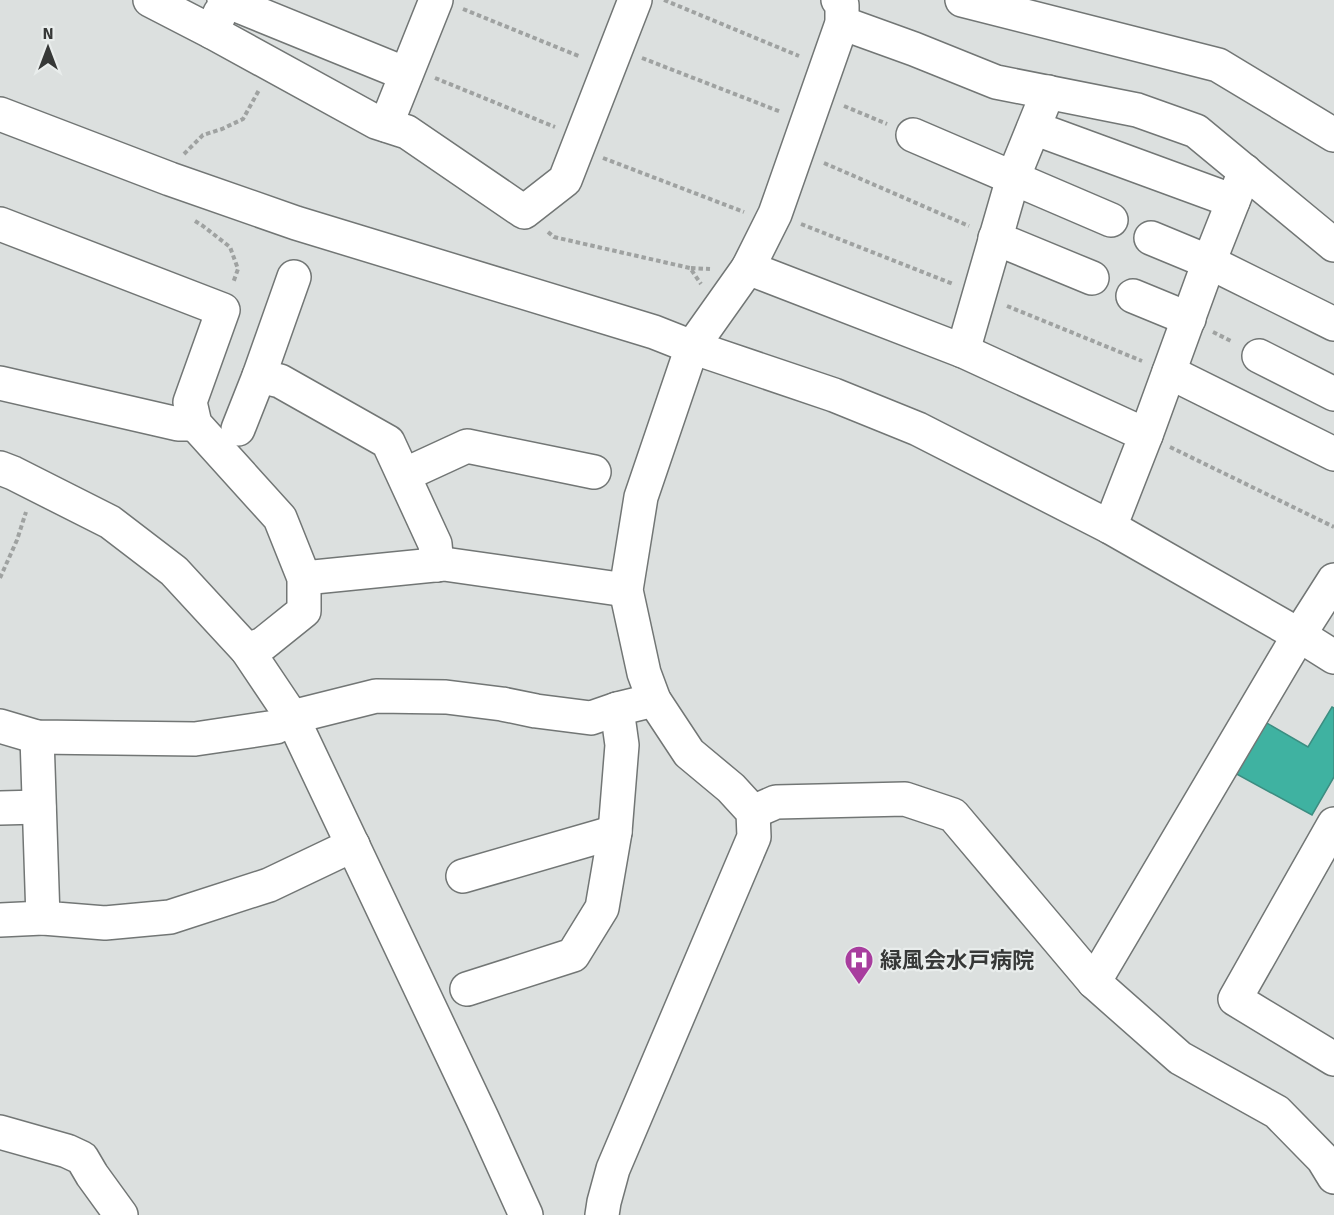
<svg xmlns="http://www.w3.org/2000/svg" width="1334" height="1215" font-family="Signika,'Noto Sans JP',sans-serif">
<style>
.water{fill:#3fb2a1;stroke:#3c8d81;stroke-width:1.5}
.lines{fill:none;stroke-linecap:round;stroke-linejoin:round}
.minor-casing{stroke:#727675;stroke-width:36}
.path{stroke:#9fa2a1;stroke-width:4;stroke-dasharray:4.5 3;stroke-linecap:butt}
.minor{stroke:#fff;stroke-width:33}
.labels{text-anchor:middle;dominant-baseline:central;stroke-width:4.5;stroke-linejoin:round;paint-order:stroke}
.poi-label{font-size:22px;font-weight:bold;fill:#363837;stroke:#e9edec;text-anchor:start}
</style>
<rect width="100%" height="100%" fill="#dce0df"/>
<!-- water -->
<polygon class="water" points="1332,707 1334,708 1334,777 1312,815 1231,771 1260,719 1308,747"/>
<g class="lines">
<!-- minor casing -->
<g class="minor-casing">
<g id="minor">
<polyline points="150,0 212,32 220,13"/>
<polyline points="224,0 406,74"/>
<polyline points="962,0 1218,65 1334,135"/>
<polyline points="842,23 914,49 996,82 1137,110 1196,131 1334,245"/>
<polyline points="212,32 376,122 407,132 524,212 565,180 635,0"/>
<polyline points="0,114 170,179 296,223 654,332 692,347 834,395 918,429 1110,527 1299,635 1334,657"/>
<polyline points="386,125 436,0"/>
<polyline points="1034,128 1233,201"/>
<polyline points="913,135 1111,220"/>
<polyline points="0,224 223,310 190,402 195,424 280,518 304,578 304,611 263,644 247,650"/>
<polyline points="995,238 1092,278"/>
<polyline points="1151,238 1209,262 1334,324"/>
<polyline points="748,268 963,351 1146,435 1110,527"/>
<polyline points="1133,296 1189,319"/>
<polyline points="963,351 1013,178 1048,92"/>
<polyline points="1259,356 1334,394"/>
<polyline points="1169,372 1334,454"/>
<polyline points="259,376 280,381 388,442 435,544 437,565"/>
<polyline points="0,383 178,424 195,424"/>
<polyline points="238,429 259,376 294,277"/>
<polyline points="1146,435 1209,262 1245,171"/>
<polyline points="0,468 13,473 110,522 174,571 247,650 292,717 482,1118 526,1215"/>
<polyline points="404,475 467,446 594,472"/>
<polyline points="304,578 444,564 626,590"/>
<polyline points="0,726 37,737 195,739 276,727 292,717 376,696 446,697 502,704 536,711 591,718 617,709 654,700"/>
<polyline points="37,737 43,918 105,923 170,917 269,885 353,845"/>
<polyline points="0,808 39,807"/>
<polyline points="753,812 776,802 905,799 953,815 1094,982 1180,1058 1277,1112 1323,1159 1334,1177"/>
<polyline points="1334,824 1235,999 1334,1059"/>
<polyline points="463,876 615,832"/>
<polyline points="0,920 43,918"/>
<polyline points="1094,982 1299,635 1334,580"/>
<polyline points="467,989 573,955 602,908 615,832 622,745 617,709"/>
<polyline points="0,1132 67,1151 82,1158 92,1175 121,1215"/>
<polyline points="602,1215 604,1202 613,1169 754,837 753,812 731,788 689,753 654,700 644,673 626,590 641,497 692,347 748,268 775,214 842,23 842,5 838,0"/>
</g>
</g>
<!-- path -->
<g class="path">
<polyline points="664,0 799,56"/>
<polyline points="463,9 581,57"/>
<polyline points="642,58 781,112"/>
<polyline points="435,78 555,127"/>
<polyline points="844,106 887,124"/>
<polyline points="184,154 203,135 222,129 243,119 259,90"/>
<polyline points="603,158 744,212"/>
<polyline points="824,163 969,226"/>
<polyline points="195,221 203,226 230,247 238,269 233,283"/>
<polyline points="801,224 953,284"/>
<polyline points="548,232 554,237 690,268 701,284"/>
<polyline points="691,268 710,269"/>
<polyline points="1007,306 1142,361"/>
<polyline points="1213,332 1233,342"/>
<polyline points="1170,447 1334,527"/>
<polyline points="0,578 17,540 26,512"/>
</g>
<!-- minor -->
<use href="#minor" class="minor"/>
</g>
<!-- icons -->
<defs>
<g id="hospital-pin" transform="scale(1.5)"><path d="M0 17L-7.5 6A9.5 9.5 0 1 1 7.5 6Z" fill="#a83d9e" stroke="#e9edec"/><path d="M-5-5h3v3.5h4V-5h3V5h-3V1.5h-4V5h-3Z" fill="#fff"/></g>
</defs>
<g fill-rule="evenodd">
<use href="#hospital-pin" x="859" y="960"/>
</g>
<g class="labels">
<!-- poi labels -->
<g class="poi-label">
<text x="880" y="960">緑風会水戸病院</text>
</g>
</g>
<!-- north arrow -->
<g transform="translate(48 48)" stroke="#e9edec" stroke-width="4.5" paint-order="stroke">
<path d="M0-4.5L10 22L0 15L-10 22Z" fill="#363837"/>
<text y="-9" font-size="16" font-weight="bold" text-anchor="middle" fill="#363837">N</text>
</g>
</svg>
